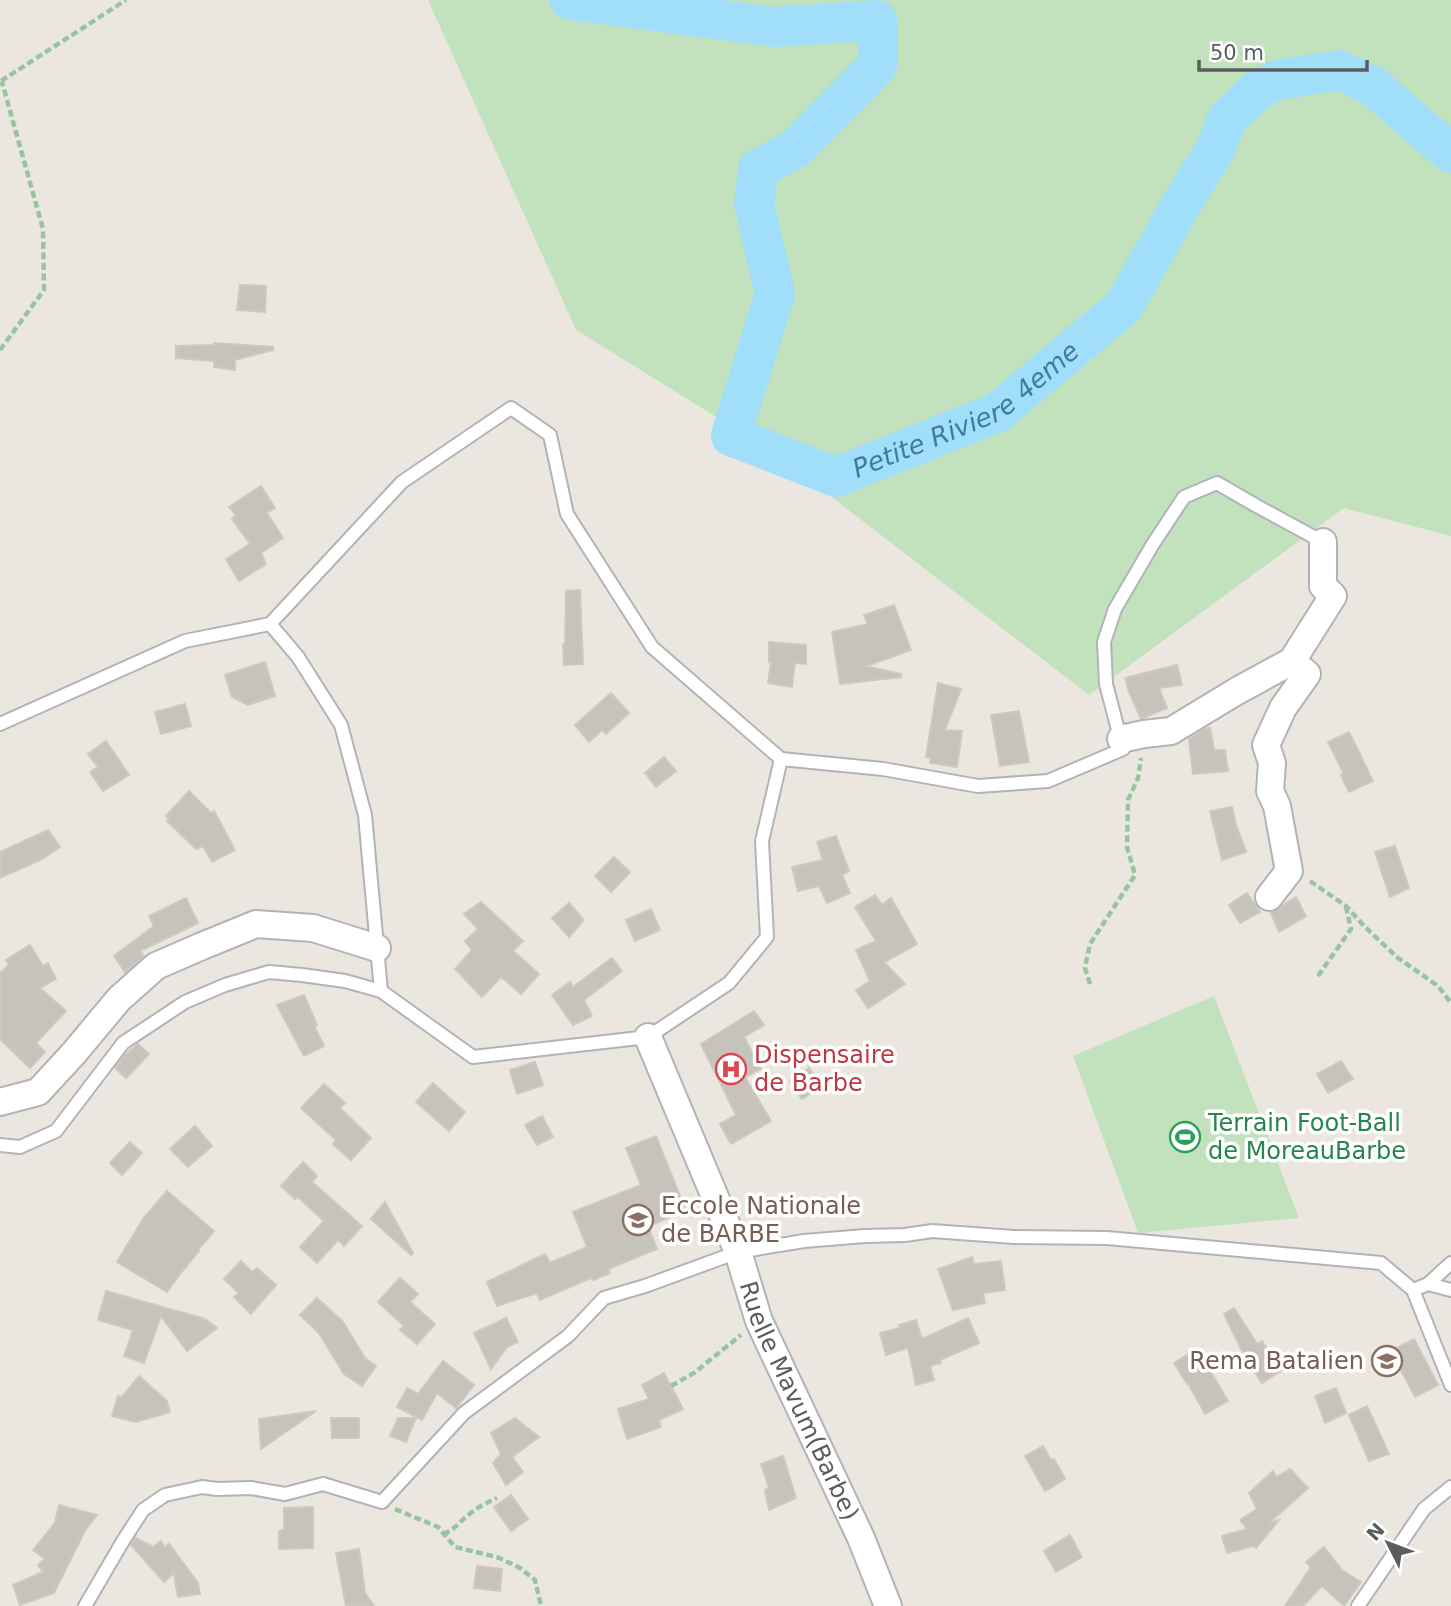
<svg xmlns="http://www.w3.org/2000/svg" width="1451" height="1606" font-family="'DejaVu Sans',sans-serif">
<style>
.green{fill:#c2e2bd}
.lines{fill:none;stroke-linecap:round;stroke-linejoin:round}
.river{stroke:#a1defa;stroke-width:40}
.building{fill:#c6c2bc;stroke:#cfc8bf;stroke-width:2}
.lane-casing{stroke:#b1b4b7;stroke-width:16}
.street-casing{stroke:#b1b4b7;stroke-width:30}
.path{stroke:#98c59f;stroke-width:4.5;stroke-dasharray:7 3.5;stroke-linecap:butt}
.lane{stroke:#fff;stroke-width:12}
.street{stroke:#fff;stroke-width:26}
.labels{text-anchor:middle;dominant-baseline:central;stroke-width:7;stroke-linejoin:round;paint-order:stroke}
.health-label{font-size:24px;fill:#be3a42;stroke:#fff;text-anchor:start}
.leisure-label{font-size:24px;fill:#27864d;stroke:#fff;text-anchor:start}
.education-label{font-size:24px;fill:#785e54;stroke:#fff;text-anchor:start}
.street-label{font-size:24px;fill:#595d60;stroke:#fff}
.water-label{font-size:26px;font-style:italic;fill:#3f7ba1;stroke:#fff}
</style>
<rect width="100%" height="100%" fill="#ebe7e0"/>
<!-- green -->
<g class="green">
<polygon points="428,0 1451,0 1451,536 1344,508 1089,695 773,452 576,330"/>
<polygon points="1214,996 1299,1218 1138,1233 1073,1056"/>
</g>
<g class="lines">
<!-- river -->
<path class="river" id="s1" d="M570,0L775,27L877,20V66L795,149L758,169L754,204L775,293L731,436L836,477L998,412L1124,306L1182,203L1216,148L1227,119L1257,90L1277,80L1339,70L1373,86L1451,153"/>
</g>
<!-- building -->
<g class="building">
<polygon points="240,285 266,286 265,312 237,310"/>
<polygon points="214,343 273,347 273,350 235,360 235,370 214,367 214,361 176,358 176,346 214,345"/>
<polygon points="261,486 275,508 267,513 283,538 261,553 266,564 239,581 226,559 250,544 232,519 236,515 229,507"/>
<polygon points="580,590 583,664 564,665 563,644 565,644 566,591"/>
<polygon points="894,605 911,650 872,664 861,665 901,674 901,677 840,684 832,632 868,624 864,615"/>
<polygon points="769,642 806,645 806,664 795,663 792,687 768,683 771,662 769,662"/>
<polygon points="265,662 275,696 248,705 232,697 225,675"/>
<polygon points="1177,665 1182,685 1159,688 1167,708 1141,719 1129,692 1125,678"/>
<polygon points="938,683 961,689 945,730 962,731 957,767 930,763 931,758 926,757"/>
<polygon points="611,693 629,713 606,734 602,730 589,742 575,725"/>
<polygon points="185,704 191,726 161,734 155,712"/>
<polygon points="1019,711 1029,762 1000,766 991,715"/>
<polygon points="1210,728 1214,750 1225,750 1228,771 1193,774 1189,739 1205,729"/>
<polygon points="1349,732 1373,781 1349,792 1341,775 1344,774 1328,742"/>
<polygon points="106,741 129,775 103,791 90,772 98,767 88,754"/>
<polygon points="664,757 676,771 656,787 645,773"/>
<polygon points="189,791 212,814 214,811 235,850 212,862 203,846 196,849 167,821 169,819 166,816"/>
<polygon points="1232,807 1236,825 1246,852 1222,860 1210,811"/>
<polygon points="48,830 60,847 42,859 0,878 0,852"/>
<polygon points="836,836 849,871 842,875 850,893 827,903 819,886 798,891 792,867 823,860 817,842"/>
<polygon points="1395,846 1409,888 1390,897 1375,852"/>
<polygon points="614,857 630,872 611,892 595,876"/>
<polygon points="1247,893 1260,912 1240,923 1229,905"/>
<polygon points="875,895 882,905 891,898 917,944 884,962 905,984 868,1008 856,990 870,981 856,950 876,941 855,907"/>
<polygon points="1296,897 1306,916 1279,932 1271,913"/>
<polygon points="186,898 198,923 140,951 144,956 125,972 114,956 154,926 149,916"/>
<polygon points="481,902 523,941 513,951 539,974 521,994 501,977 482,997 455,969 472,950 465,941 478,929 464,914"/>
<polygon points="569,903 584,920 569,937 552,918"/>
<polygon points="651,909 660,930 635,941 626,920"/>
<polygon points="30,945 43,966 48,963 56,979 40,988 66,1011 36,1043 45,1052 30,1068 0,1039 0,973 9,965 6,960"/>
<polygon points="612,958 622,971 584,1000 592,1016 573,1025 552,995 570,982 573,987"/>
<polygon points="304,995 317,1025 314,1026 324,1046 304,1056 277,1005"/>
<polygon points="754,1011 764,1025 744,1037 761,1069 745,1077 771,1121 731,1144 720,1124 736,1115 701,1044"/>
<polygon points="138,1044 149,1054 126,1078 115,1068 125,1055"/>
<polygon points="1341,1061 1353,1079 1328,1093 1317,1074"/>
<polygon points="535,1062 543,1085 517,1094 510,1070"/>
<polygon points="809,1068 822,1085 802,1099 790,1082"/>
<polygon points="433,1083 465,1112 449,1131 416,1102"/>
<polygon points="324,1084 345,1103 340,1108 371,1138 351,1160 333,1144 336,1140 301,1108"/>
<polygon points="542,1116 553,1137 537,1145 525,1125"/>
<polygon points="195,1126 212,1146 188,1167 170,1149"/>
<polygon points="656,1136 686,1211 648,1226 657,1249 608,1269 610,1273 593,1280 591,1278 540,1300 537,1293 497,1306 487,1282 545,1254 550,1263 587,1247 573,1212 641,1185 626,1148"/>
<polygon points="130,1142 142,1153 122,1175 110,1163"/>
<polygon points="303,1162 317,1176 312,1182 362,1226 344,1246 338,1240 317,1263 300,1247 324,1221 298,1197 295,1199 281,1186"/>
<polygon points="167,1191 214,1231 198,1250 199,1251 180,1274 167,1292 117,1262 143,1219"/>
<polygon points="385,1202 413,1253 411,1255 371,1219"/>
<polygon points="972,1257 974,1264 1001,1261 1005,1290 983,1293 985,1303 953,1310 938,1269"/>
<polygon points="241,1261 252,1272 257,1268 276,1285 251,1314 234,1297 239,1293 224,1279"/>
<polygon points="400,1278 418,1294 410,1302 435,1324 417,1344 400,1330 404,1326 378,1302"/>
<polygon points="106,1291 205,1319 217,1328 187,1351 161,1316 144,1363 124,1356 133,1330 98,1320"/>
<polygon points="317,1298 343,1322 365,1358 376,1366 362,1386 344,1374 319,1333 300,1315"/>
<polygon points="1234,1308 1257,1344 1262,1341 1282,1370 1262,1383 1246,1359 1224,1314"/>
<polygon points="506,1318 518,1342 507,1347 491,1369 474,1333"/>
<polygon points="968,1318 979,1343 940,1360 941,1363 930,1366 934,1380 916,1385 908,1348 886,1355 880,1333 900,1328 899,1325 916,1320 922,1339"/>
<polygon points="1414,1339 1438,1385 1415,1397 1391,1351"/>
<polygon points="1197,1349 1228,1401 1205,1414 1188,1383 1187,1384 1174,1363"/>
<polygon points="443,1361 474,1385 456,1408 437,1393 422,1420 397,1407 407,1388 418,1394"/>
<polygon points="664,1373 683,1409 659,1420 661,1427 627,1439 618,1409 649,1399 642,1385"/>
<polygon points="139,1376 167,1401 170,1412 136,1422 112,1416 118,1396 122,1397"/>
<polygon points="1336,1388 1346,1413 1325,1423 1315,1396"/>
<polygon points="1367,1406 1389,1454 1369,1461 1349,1415"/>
<polygon points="316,1411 261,1449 259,1419"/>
<polygon points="331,1418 359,1418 359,1438 332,1438"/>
<polygon points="398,1418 416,1418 406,1442 390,1436"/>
<polygon points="515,1418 539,1437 512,1457 523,1472 506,1485 493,1463 501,1454 491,1433"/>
<polygon points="1043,1446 1051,1460 1054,1459 1065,1479 1045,1491 1025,1456"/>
<polygon points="783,1456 796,1498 769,1510 765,1490 769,1488 761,1464"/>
<polygon points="1290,1469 1308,1488 1269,1523 1279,1520 1256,1548 1253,1546 1227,1553 1222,1536 1247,1529 1240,1520 1257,1509 1249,1493 1273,1471 1276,1477"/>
<polygon points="511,1495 528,1519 511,1531 494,1507"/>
<polygon points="59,1505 97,1515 86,1529 54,1593 20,1605 13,1585 43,1572 38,1565 45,1559 33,1550 55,1523"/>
<polygon points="313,1507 313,1548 279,1549 279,1531 284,1530 284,1508"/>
<polygon points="1070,1535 1082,1557 1056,1572 1044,1551"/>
<polygon points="136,1538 153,1547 161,1541 165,1547 169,1544 198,1583 200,1594 178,1597 174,1573 164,1582 131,1545"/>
<polygon points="1324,1547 1342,1570 1361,1582 1344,1606 1322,1586 1303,1606 1285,1606 1311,1567 1306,1562"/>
<polygon points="359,1549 365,1593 374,1606 346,1606 336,1553"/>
<polygon points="477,1566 502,1569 500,1591 474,1588"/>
</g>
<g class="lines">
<!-- lane casing -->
<g class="lane-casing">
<g id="lane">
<polyline points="270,624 298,657 341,725 365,815 381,991"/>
<polyline points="0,724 185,641 270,624 402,482 511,408 550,435 567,514 652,647 781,759"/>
<polyline points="0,1145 20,1147 56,1131 123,1043 185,1002 225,985 269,972 302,975 345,981 381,991 473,1057 648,1037 729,983 767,937 762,841 781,759 883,769 978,786 1048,781 1123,749 1106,684 1104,642 1115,609 1153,544 1184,497 1217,483 1255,505 1323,542"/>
<polyline points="1428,1284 1451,1290"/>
<polyline points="1413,1290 1428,1284 1451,1263"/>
<polyline points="85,1606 123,1541 143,1510 165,1495 202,1487 217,1489 251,1488 285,1494 323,1484 382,1502 464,1413 568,1336 604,1298 645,1286 738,1252 804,1241 865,1236 905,1235 932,1231 1014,1237 1107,1238 1381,1263 1413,1290 1451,1385"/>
<polyline points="1358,1606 1424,1509 1451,1487"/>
</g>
</g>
<!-- street casing -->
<g class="street-casing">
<g id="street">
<polyline points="1121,739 1144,734 1171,731 1237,691 1292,661 1333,596 1323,586 1323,542"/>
<polyline points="1269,897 1289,871 1277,806 1270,791 1272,763 1266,745 1283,708 1307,674 1292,661"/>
<path id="s2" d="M648,1037L738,1252L759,1321L861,1538L888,1606"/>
<polyline points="0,1102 38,1092 74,1053 119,999 156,966 202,946 256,924 313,928 377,948"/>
</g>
</g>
<!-- path -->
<g class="path">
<polyline points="1,81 126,0"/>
<polyline points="0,350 44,290 43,229 2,82"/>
<polyline points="1310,881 1346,906 1365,927 1398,958 1438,986 1451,1003"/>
<polyline points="1318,976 1351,929 1346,907"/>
<polyline points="1090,984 1085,968 1090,944 1135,875 1127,847 1128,800 1138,778 1141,758"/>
<polyline points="671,1386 694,1373 741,1335"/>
<polyline points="395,1509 438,1527 455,1547 497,1557 520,1568 535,1580 541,1606"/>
<path d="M443,1534C457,1528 456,1525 466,1517C476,1508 486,1503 497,1498"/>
</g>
<!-- lane -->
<use href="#lane" class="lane"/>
<!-- street -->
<use href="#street" class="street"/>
</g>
<!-- icons -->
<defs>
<g id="hospital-ring" transform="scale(1.575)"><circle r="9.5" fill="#fff" stroke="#e0444e" stroke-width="1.5"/><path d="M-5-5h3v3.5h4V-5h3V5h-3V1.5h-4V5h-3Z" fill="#e0444e"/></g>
<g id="stadium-ring" transform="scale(1.575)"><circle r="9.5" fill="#fff" stroke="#2e9e5b" stroke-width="1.5"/><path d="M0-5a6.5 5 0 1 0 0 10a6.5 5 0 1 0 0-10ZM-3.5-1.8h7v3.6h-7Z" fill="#2e9e5b"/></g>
<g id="school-ring" transform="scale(1.575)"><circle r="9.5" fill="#fff" stroke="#8d6e63" stroke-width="1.5"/><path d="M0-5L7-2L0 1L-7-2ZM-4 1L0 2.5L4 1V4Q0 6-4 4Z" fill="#8d6e63"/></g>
</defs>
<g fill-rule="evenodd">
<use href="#hospital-ring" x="731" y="1069"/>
<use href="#stadium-ring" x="1185" y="1137"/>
<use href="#school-ring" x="638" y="1220"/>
<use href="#school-ring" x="1387" y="1361"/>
</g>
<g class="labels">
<!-- health labels -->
<g class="health-label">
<text x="754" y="1055">Dispensaire<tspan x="754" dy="28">de Barbe</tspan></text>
</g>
<!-- leisure labels -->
<g class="leisure-label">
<text x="1208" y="1123">Terrain Foot-Ball<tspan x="1208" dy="28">de MoreauBarbe</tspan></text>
</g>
<!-- education labels -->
<g class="education-label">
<text x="661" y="1206">Eccole Nationale<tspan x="661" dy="28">de BARBE</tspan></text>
<text x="1364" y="1361" text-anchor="end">Rema Batalien</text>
</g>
<!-- street labels -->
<g class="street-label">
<text stroke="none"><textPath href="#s2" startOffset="394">Ruelle Mavum(Barbe)</textPath></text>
</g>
<!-- water labels -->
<g class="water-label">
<text stroke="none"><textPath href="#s1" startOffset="1050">Petite Riviere 4eme</textPath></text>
</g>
</g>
<!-- north arrow -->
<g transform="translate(1388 1543) rotate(312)" stroke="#ffffff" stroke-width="5" paint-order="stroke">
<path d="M0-5L12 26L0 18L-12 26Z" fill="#595d60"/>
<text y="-10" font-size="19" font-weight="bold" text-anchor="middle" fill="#595d60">N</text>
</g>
<!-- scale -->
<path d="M1199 60v10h168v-10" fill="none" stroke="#595d60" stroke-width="3.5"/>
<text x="1210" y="60" font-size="21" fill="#595d60" stroke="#ffffff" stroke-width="5" paint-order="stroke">50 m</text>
</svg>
